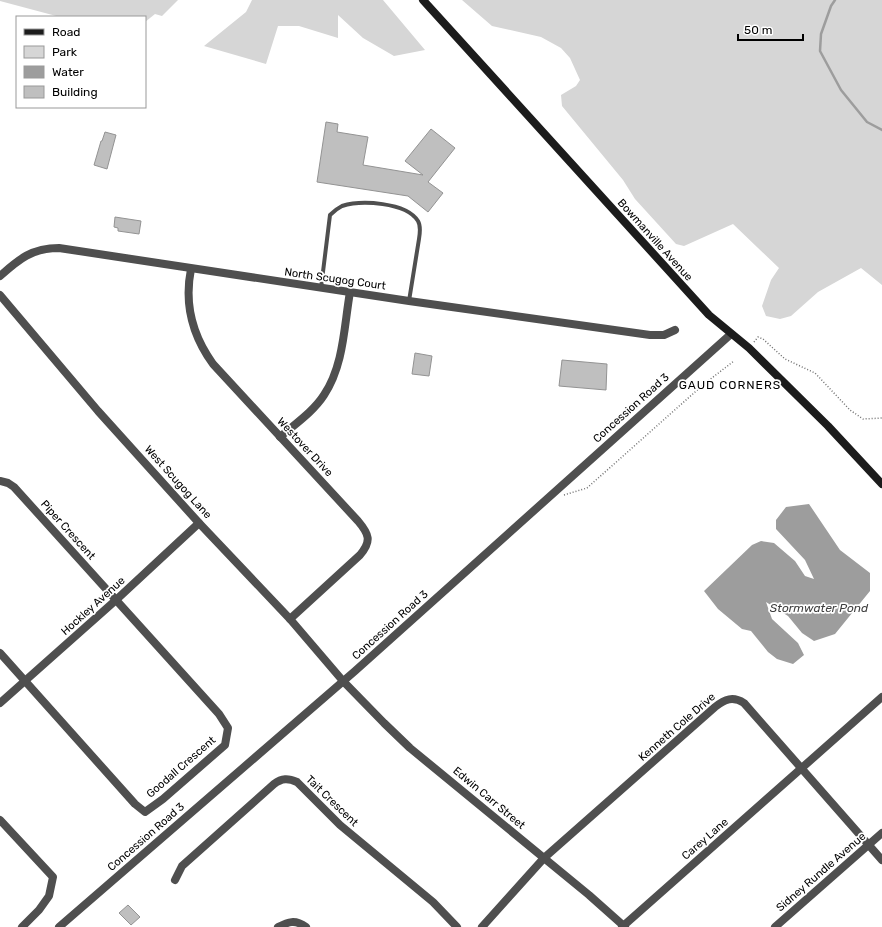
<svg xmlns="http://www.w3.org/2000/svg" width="882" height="927" font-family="Rubik,sans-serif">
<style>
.green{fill:#d6d6d6}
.water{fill:#9d9d9d}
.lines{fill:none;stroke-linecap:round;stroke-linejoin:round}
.stream{stroke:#9d9d9d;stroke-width:2.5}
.building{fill:#bfbfbf;stroke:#939393}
.path{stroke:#717171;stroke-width:1.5;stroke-dasharray:1 2;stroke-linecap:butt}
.service{stroke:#4f4f4f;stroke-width:4}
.minor{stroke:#4f4f4f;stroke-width:8}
.tertiary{stroke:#4f4f4f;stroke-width:8}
.secondary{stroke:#1c1c1c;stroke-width:8}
.labels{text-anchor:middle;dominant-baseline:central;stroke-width:3.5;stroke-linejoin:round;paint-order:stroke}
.street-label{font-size:11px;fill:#000;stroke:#fff}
.neighbourhood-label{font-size:12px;letter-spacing:1px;fill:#000;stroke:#fff}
.water-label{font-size:12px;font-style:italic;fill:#3e3e3e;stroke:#fff}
</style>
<rect width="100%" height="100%" fill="#fff"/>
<!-- green -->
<g class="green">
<polygon points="0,0 178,0 162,16 155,14 145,22 145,17 60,17 0,1"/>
<polygon points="252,0 383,0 425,50 394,56 363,38 338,15 338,38 299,26 278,26 266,64 204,46 246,12"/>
<polygon points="462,0 882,0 882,285 861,268 818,292 791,316 780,319 766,316 762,306 771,280 779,268 733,224 684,246 676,244 635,199 623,180 562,106 561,95 576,86 580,80 570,58 561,48 541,37 492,26"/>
</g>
<!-- water -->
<polygon class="water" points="809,504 840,550 870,573 870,591 835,634 814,641 802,633 788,616 766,602 772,619 798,643 804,655 793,664 777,659 768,652 751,631 742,629 718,609 704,591 752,545 761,541 774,543 795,561 805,576 814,579 805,560 776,529 776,520 786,507"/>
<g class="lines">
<!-- stream -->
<polyline class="stream" points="835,0 831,6 821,34 820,51 841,90 867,122 882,130"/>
</g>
<!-- building -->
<g class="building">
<polygon points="326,122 338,124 337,132 368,137 363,165 423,175 405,161 431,129 455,148 428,182 443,193 428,212 408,196 317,182"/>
<polygon points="105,132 116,135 107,169 94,165 101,141 102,141"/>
<polygon points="115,217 141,221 139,234 118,231 118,228 114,227"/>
<polygon points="415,353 432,356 429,376 412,374"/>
<polygon points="562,360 607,364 606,390 559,386"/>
<polygon points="128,905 140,917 131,925 119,913"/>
</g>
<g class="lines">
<!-- path -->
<g class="path">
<polyline points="754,342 758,337 763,339 785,359 815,373 850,410 863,419 882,418"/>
<polyline points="564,495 587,488 704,384 734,361"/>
</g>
<!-- service -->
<path class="service" d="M321,288L330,215C334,211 338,208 342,206C361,200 406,202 418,221C421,226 420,233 419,239L409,301"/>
<!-- minor -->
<g class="minor">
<path d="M191,269C184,304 192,335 213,364L358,521C369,534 372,541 360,555L290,619"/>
<path d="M0,276C19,259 32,248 59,248L409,301L650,335H664L675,330"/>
<polyline points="0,295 98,411 199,523 290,619 343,681 384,723 410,748 589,895 625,927"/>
<path d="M280,437C295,424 313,412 324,395C344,365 344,326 350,292"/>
<polyline points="0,481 8,483 14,487 219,714 228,728 225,745 163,799 145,812 135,804 0,653"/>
<polyline points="0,703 116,600 199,523"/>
<polyline points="0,820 53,877 49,896 39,910 22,927"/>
<path d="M175,880L182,866L274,784C282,778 288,778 297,782L340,825L433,902L457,927"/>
<path d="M278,927C288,922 295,919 306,927"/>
<path d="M482,927L544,858L715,707C725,699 733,696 744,703L882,860"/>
<polyline points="622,927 882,697"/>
<polyline points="775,927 882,833"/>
</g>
<!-- tertiary -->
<polyline class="tertiary" points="59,927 355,671 731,334"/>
<!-- secondary -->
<polyline class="secondary" points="423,0 709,315 749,348 828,426 882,484"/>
</g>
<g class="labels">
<!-- street labels -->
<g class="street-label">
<text transform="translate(655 240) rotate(48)">Bowmanville Avenue</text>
<text transform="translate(335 279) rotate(8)">North Scugog Court</text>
<text transform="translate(631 408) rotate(-42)">Concession Road 3</text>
<text transform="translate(305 447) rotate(47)">Westover Drive</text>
<text transform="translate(178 482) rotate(48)">West Scugog Lane</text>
<text transform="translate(68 530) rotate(48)">Piper Crescent</text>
<text transform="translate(93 606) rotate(-42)">Hockley Avenue</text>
<text transform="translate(390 625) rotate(-42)">Concession Road 3</text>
<text transform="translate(677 727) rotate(-41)">Kenneth Cole Drive</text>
<text transform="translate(181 767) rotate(-41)">Goodall Crescent</text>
<text transform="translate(489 798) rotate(40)">Edwin Carr Street</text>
<text transform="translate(332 801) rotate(44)">Tait Crescent</text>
<text transform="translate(146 837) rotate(-41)">Concession Road 3</text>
<text transform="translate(705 839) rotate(-41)">Carey Lane</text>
<text transform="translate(821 872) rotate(-41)">Sidney Rundle Avenue</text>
</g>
<!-- neighbourhood labels -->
<g class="neighbourhood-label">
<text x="730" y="385">GAUD CORNERS</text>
</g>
<!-- water labels -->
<g class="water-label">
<text x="819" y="608">Stormwater Pond</text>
</g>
</g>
<!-- legend -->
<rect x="16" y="16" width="130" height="92" fill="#ffffff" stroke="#999999"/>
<rect x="24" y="29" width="20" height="6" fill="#1c1c1c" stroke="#999999"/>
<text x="52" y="36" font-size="12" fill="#000000">Road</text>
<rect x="24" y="46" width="20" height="12" fill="#d6d6d6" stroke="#999999"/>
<text x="52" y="56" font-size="12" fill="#000000">Park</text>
<rect x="24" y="66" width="20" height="12" fill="#9d9d9d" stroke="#999999"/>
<text x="52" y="76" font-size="12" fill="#000000">Water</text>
<rect x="24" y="86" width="20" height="12" fill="#bfbfbf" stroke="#999999"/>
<text x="52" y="96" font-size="12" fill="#000000">Building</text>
<!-- scale -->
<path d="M738 34v6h65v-6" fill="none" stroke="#000000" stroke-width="2"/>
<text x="744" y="34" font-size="12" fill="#000000" stroke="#ffffff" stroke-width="3" paint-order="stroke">50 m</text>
</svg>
